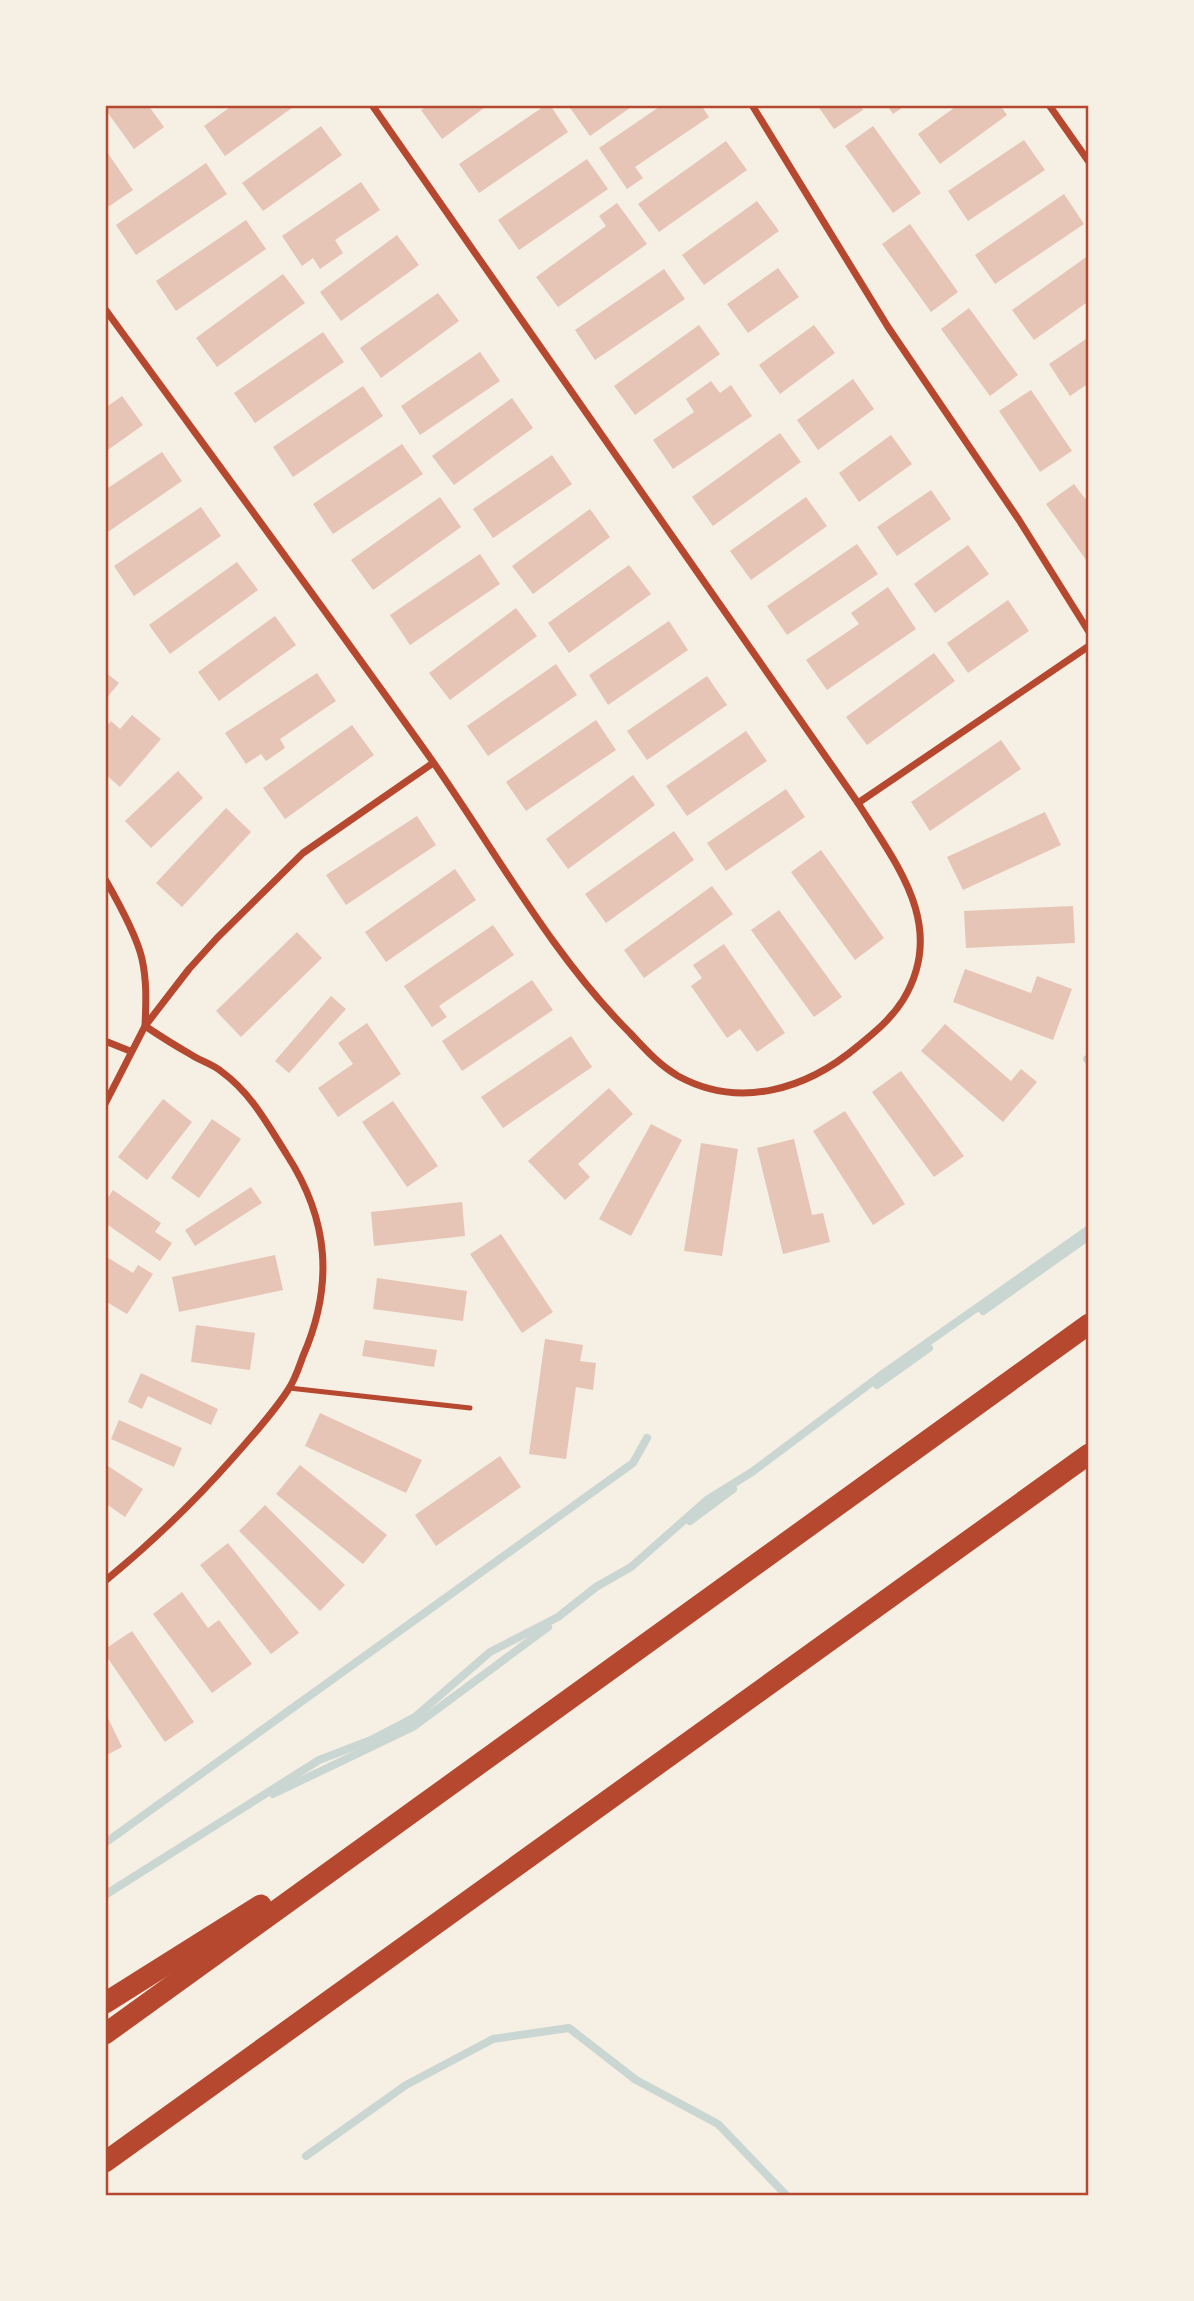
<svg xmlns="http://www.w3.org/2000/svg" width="1194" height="2301" font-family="'IBM Plex Sans',sans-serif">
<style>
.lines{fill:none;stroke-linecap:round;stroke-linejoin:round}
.stream{stroke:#c9d6d2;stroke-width:8}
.building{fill:#e6c5b7}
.service{stroke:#b5482f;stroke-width:5}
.minor{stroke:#b5482f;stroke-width:7}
.motorway{stroke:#b5482f;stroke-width:21}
.neatline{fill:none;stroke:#b5482f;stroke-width:2.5}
</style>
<rect width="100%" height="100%" fill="#f6efe4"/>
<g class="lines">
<!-- stream -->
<g class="stream">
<polyline points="1087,1059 1089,1058"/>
<polyline points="983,1311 1089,1236"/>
<polyline points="877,1385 929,1348"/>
<polyline points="690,1521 733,1489"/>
<polyline points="273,1794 413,1727 548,1627"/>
<polyline points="105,1843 633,1463 647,1438"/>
<polyline points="105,1895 319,1760 371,1740 415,1717 490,1652 558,1617 596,1587 631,1567 707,1500 752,1472 884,1373 1089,1229"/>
<polyline points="306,2156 406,2085 493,2039 569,2028 636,2080 718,2124 787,2196"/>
</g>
</g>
<!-- building -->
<g class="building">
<polygon points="105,105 148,105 164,127 134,149 105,109"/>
<polygon points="233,105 296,105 225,156 204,126"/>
<polygon points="429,105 488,105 442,139 421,110"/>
<polygon points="546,105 550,105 568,132 479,193 459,164"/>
<polygon points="568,105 634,105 590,136"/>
<polygon points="662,105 701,105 709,117 635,167 643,178 627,189 599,148"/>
<polygon points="817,105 860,105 863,110 834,129"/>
<polygon points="887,105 906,105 893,114"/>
<polygon points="958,105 1000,105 1007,115 940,164 918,134"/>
<polygon points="321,126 342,155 263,211 242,183"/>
<polygon points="873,126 921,193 893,213 845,146"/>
<polygon points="1024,140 1045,170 968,221 948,191"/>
<polygon points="726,141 747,170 659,232 638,204"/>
<polygon points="105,149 133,190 105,209"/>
<polygon points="587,159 608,189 519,250 498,220"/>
<polygon points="206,163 227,194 136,255 116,225"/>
<polygon points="361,182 380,210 335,240 343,253 320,269 313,258 302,266 282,236"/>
<polygon points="1064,194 1084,224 995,284 975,255"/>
<polygon points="757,201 779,231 704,285 682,255"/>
<polygon points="617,203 647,244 558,307 536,277 606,226 599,216"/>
<polygon points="246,220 266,249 176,311 156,281"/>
<polygon points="910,224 958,292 931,312 882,244"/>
<polygon points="397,235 419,265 341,321 320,292"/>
<polygon points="1089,255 1089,301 1034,340 1012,310"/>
<polygon points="778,268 799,297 748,333 727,304"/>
<polygon points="664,269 685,299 595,360 575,330"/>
<polygon points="283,274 305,303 217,367 196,338"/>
<polygon points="438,293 459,321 381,378 360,348"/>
<polygon points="969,308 1018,375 990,396 941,329"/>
<polygon points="699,325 720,354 635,415 614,386"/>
<polygon points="814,325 835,353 780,394 759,365"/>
<polygon points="323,332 344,362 255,423 234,393"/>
<polygon points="1089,337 1089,383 1070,396 1049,364"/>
<polygon points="480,352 500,381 420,435 401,406"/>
<polygon points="853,379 874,409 818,450 797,420"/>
<polygon points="711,381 720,393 731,385 752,416 673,469 653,440 694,412 686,399"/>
<polygon points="363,386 383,416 293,477 273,447"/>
<polygon points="1031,390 1072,451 1040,472 999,411"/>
<polygon points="122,396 143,425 105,452 105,408"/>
<polygon points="512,398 533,428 454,485 432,456"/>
<polygon points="780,433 801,462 713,526 692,497"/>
<polygon points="891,435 912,464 859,502 839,473"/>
<polygon points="402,444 423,474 333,534 313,504"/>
<polygon points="162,452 182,481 105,534 105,490"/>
<polygon points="552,455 572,484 493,538 473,509"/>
<polygon points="1074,484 1089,504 1089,564 1046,504"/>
<polygon points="931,490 951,519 897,556 877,527"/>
<polygon points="440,497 461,527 373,590 351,560"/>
<polygon points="806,497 827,526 751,580 730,551"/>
<polygon points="201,507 221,536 134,596 114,566"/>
<polygon points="590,509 610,537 533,594 512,566"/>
<polygon points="857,544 878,574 787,635 767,606"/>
<polygon points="968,545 989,574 935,613 914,584"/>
<polygon points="480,554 500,584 410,645 390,615"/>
<polygon points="237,562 258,590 170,654 149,625"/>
<polygon points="629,565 651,594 569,653 548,623"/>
<polygon points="888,587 916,629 827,690 806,660 859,624 851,613"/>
<polygon points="1008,600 1029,631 968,673 947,643"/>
<polygon points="516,608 537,636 450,700 429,673"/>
<polygon points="275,616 296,645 219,701 198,672"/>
<polygon points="669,621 688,650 608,705 589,675"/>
<polygon points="934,653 955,681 867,745 846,717"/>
<polygon points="556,664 577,695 488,756 467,726"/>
<polygon points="105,672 119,683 105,700"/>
<polygon points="317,673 336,701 280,739 285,748 266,761 261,754 246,764 225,733"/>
<polygon points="707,676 727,705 647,760 627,731"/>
<polygon points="132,715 161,739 120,787 105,774 105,728 111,721 120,729"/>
<polygon points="596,720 616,750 526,811 506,782"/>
<polygon points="352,725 374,755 285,819 263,788"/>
<polygon points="746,731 767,761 687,816 666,786"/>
<polygon points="1001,740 1021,769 930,831 911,802"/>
<polygon points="178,771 203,798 151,848 125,821"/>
<polygon points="633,775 655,805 568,869 546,839"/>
<polygon points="786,789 805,817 726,871 707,843"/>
<polygon points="226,808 251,832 182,907 156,883"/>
<polygon points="1045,812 1061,845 963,890 947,857"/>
<polygon points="417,816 436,845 346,905 326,875"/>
<polygon points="674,831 694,860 606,923 585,894"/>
<polygon points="821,850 884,938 855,960 791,872"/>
<polygon points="455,869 476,900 386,962 365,932"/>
<polygon points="712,886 733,914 644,978 624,950"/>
<polygon points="1073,906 1075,943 966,948 964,911"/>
<polygon points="779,910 842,997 814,1017 751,930"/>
<polygon points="493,925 514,955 439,1006 447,1017 432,1027 404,986"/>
<polygon points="297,932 322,958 241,1037 216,1011"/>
<polygon points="724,944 785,1033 757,1052 740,1029 727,1038 691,986 702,978 693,965"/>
<polygon points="965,969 1031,993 1037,976 1072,989 1053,1040 953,1002"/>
<polygon points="532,980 553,1010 462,1071 442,1041"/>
<polygon points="331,996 346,1009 289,1073 275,1061"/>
<polygon points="367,1023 401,1074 338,1117 318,1088 353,1064 338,1043"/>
<polygon points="945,1024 1011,1081 1021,1069 1037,1082 1003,1122 921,1051"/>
<polygon points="571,1036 592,1067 503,1128 481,1097"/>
<polygon points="901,1071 964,1156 934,1177 872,1092"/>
<polygon points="609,1088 633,1114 578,1164 590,1177 565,1200 528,1161"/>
<polygon points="163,1099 192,1122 147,1180 118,1157"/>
<polygon points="393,1101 438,1166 407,1187 362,1122"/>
<polygon points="845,1111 905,1204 873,1225 813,1131"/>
<polygon points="212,1119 241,1139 199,1198 171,1178"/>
<polygon points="651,1124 682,1140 631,1236 599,1219"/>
<polygon points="794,1139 812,1215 823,1213 830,1242 783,1254 757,1148"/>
<polygon points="701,1143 738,1149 722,1256 684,1251"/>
<polygon points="251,1187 262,1203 195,1246 185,1230"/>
<polygon points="113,1190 161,1223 155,1232 172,1243 160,1261 105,1223 105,1202"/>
<polygon points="462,1202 465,1236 374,1246 371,1212"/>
<polygon points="501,1234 553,1312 522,1333 470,1254"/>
<polygon points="275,1255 283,1290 179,1312 172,1277"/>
<polygon points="105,1256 133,1273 138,1265 153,1274 127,1314 105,1301"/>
<polygon points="377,1278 467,1291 463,1321 373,1309"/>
<polygon points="196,1325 255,1333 250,1370 191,1362"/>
<polygon points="545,1339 583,1345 580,1361 596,1363 593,1390 576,1387 566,1459 529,1454"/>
<polygon points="365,1340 437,1350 434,1367 362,1356"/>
<polygon points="141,1373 218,1409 211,1425 148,1396 142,1409 128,1402"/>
<polygon points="320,1413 422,1460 406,1493 305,1446"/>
<polygon points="119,1420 182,1448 174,1467 111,1439"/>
<polygon points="500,1456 521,1487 436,1546 415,1515"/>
<polygon points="105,1464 143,1489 125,1517 105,1503"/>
<polygon points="300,1465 387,1535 363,1564 276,1494"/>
<polygon points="265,1505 345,1585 320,1611 239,1531"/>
<polygon points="228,1543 299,1633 271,1654 200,1565"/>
<polygon points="182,1592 208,1628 219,1620 252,1664 212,1693 153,1614"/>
<polygon points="132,1631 194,1722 165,1742 105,1654 105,1649"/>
<polygon points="105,1712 122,1747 105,1756"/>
</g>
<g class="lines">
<!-- service -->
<polyline class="service" points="289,1388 470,1408"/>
<!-- minor -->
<g class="minor">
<polyline points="752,105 888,327 1019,520 1089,632"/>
<polyline points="1049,105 1089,162"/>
<path d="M105,309C214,459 324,608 431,759C495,850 551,954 630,1033C645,1049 659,1065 678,1076C740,1110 807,1089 858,1046C875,1032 891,1019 903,1000C948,926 896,864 858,803L372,105"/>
<polyline points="858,803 1089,646"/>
<path d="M105,879C117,900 137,936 142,959C147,981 146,1004 145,1026C160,1036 174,1045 190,1054C200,1061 213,1064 222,1072C251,1093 268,1125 287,1155C329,1220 334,1285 303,1356C299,1367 295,1380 288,1390C272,1415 251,1437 231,1460C193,1503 150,1544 105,1581"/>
<polyline points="105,1041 130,1051"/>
<polyline points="105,1104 145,1026 189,969 217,938 303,853 433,763"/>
</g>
<!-- motorway -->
<g class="motorway">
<polyline points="105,2003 261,1905"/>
<polyline points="105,2034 1089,1324"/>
<polyline points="105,2162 1089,1454"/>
</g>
</g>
<!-- border -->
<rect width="1194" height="2301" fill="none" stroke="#f6efe4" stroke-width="214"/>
<rect x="107" y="107" width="980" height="2087" class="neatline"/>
</svg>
